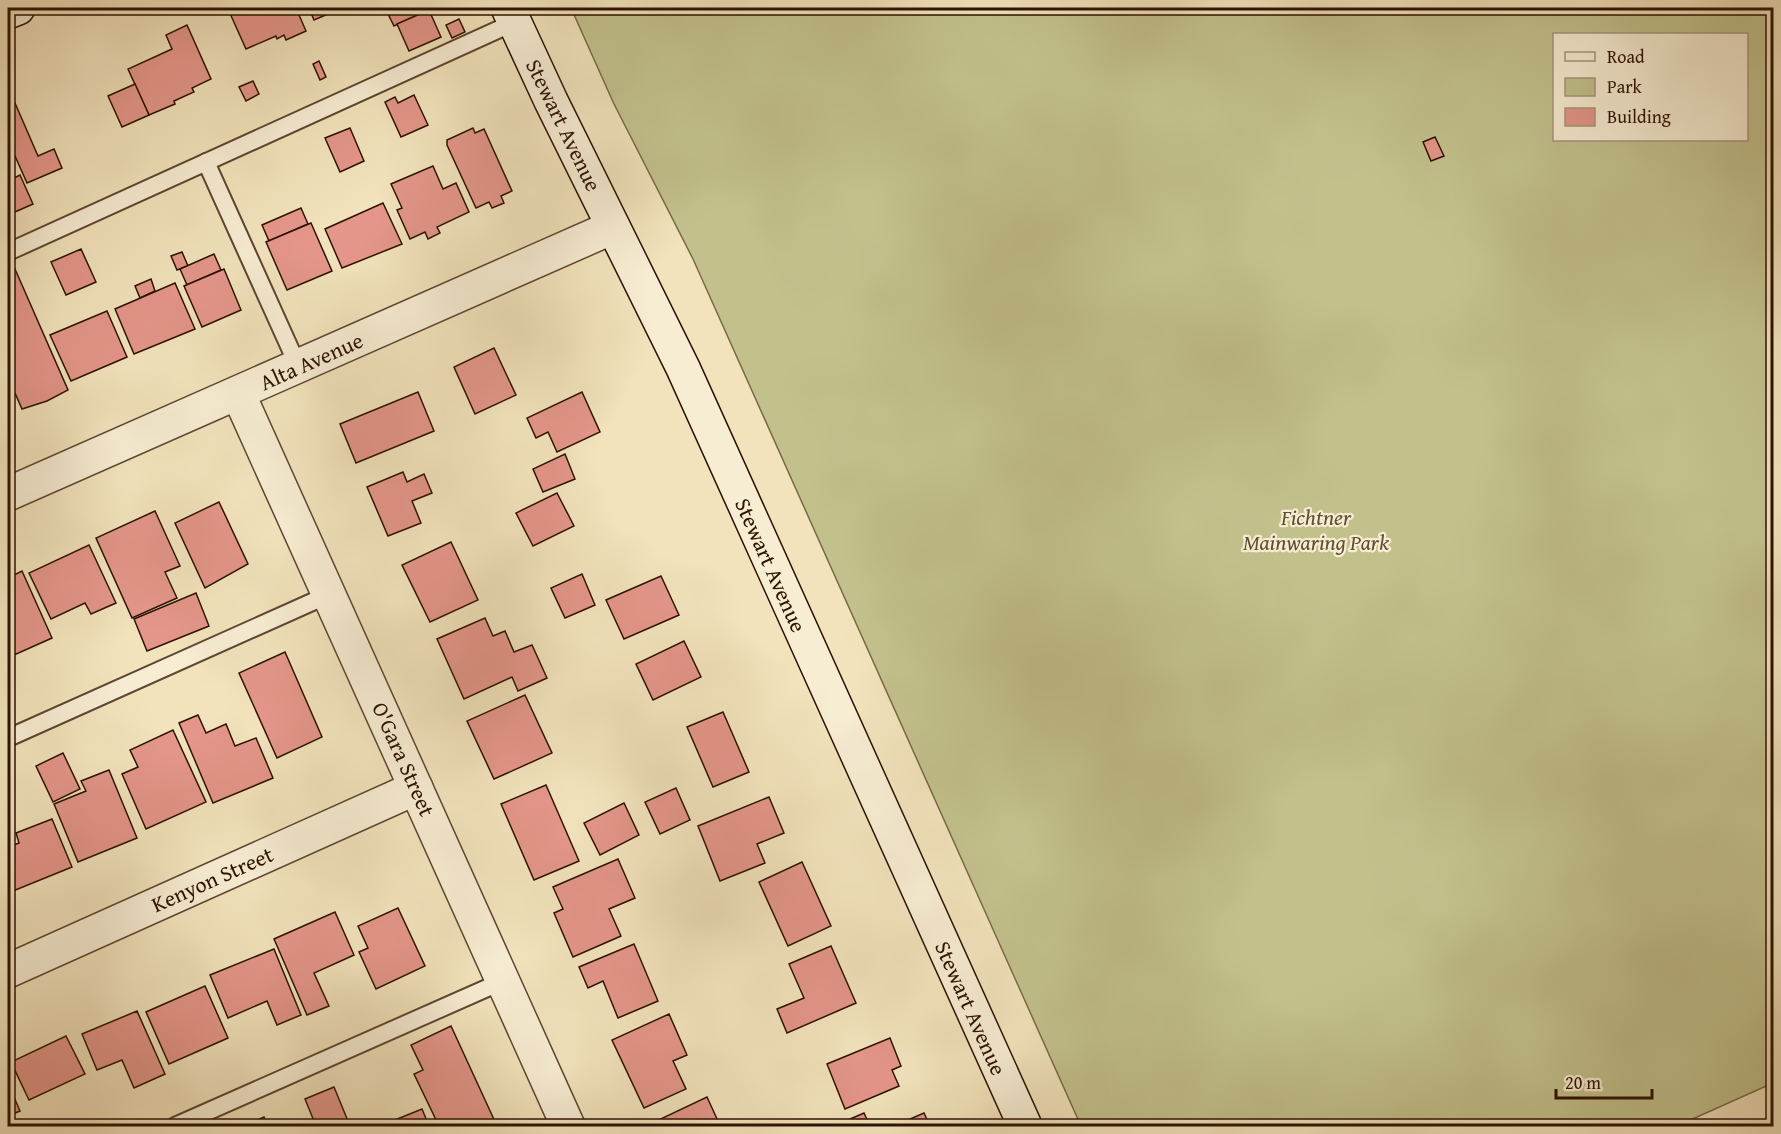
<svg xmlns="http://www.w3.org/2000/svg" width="1781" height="1134" font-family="'Gentium Book Plus',serif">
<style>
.green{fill:#c2c18c;stroke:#776a46;stroke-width:1.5;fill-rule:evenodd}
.building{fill:#e4968a;stroke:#2c1201;stroke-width:1.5}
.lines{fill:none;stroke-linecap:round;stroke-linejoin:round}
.lane-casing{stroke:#5e4630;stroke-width:20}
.street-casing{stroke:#5e4630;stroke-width:36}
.secondary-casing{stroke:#2c1201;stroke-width:36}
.lane{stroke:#f7edd3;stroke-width:16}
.street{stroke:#f7edd3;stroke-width:33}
.secondary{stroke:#f7edd3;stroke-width:33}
.labels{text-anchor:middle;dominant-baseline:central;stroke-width:4.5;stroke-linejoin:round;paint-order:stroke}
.street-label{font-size:22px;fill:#2c1201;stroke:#f7edd3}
.park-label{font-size:22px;font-style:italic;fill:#604f32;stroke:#f7edd3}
</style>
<rect width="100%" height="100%" fill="#f2e3bc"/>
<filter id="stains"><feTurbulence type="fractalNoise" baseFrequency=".00333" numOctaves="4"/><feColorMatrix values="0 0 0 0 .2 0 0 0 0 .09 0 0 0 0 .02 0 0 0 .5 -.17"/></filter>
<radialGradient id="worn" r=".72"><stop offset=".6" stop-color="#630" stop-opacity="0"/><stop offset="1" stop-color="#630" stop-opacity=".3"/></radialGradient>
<!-- green -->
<path class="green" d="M571,8H1773V1083L1677,1126H1081L693,259L614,104ZM1554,34H1746V140H1554Z"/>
<!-- building -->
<g class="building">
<polygon points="231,8 296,8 306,31 286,40 284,35 277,39 276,36 246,49 228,9"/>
<polygon points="309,8 342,8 314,20"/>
<polygon points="385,8 433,8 394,26"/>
<polygon points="429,10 441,37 409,51 397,24"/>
<polygon points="459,19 465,32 452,38 446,25"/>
<polygon points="187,25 211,79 192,88 194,92 174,101 175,104 149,115 128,69 172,49 166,35"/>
<polygon points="319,61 326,77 320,80 313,64"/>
<polygon points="253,81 259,94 246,101 239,87"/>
<polygon points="135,84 149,115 122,127 108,96"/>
<polygon points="414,95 428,125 401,137 385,102 395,97 398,103"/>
<polygon points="15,103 38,156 54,149 62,168 27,183 15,156 8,159 8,106"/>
<polygon points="350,128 364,161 340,172 325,138"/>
<polygon points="473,128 475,133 484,129 512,191 501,196 504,203 492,208 489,202 476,208 447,145 447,140"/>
<polygon points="1435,137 1444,156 1431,161 1423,142"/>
<polygon points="433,166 443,189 456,183 469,212 437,227 440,233 428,239 425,232 410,239 397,210 402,208 391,184"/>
<polygon points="20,175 33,204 8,215 8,181"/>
<polygon points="383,203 402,244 342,268 325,229"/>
<polygon points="301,208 308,224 269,241 262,225"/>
<polygon points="311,223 332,271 287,290 266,242"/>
<polygon points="81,249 96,282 66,295 51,262"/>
<polygon points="182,252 188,266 177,270 171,256"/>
<polygon points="214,254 221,270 187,285 180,269"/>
<polygon points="15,269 68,390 47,401 22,409 8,377 8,271"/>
<polygon points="224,269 241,310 202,327 184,286"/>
<polygon points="151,279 155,291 140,298 135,286"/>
<polygon points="175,283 195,329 134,354 115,309"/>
<polygon points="107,311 127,357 71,381 50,335"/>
<polygon points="494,348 516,395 475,414 454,367"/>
<polygon points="418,392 434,431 356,463 340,424"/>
<polygon points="582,392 600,432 557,452 548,432 536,438 527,418"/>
<polygon points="565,454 575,479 543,492 533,469"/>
<polygon points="403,472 407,482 424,474 432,493 412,501 421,523 388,536 367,487"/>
<polygon points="557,493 574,526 533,546 516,513"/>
<polygon points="219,502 248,564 205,588 175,523"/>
<polygon points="155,511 180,566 165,572 177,598 132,618 96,538"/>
<polygon points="451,542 478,600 430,622 402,565"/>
<polygon points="89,545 116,603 91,614 85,603 51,619 29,573"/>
<polygon points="22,571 52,638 14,655 8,641 8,578"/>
<polygon points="582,574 595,605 565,618 551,588"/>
<polygon points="661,576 679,615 624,639 606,600"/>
<polygon points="196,593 209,626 147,651 134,619"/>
<polygon points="485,618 493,636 505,631 514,652 532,645 547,678 518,691 512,677 464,699 437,639"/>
<polygon points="684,641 701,677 653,700 636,664"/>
<polygon points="285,652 322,737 277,758 239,673"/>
<polygon points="525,695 552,753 494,779 467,721"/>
<polygon points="723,712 749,772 713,787 687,727"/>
<polygon points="198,715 206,733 226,724 235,746 256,738 273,778 213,803 179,723"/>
<polygon points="173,730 206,802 146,829 122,774 138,767 130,750"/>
<polygon points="63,753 80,789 53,802 36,766"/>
<polygon points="109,770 137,838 78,862 54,804 86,791 81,781"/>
<polygon points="546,785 579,861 534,880 501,804"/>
<polygon points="676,788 690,820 660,834 645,802"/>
<polygon points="769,797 784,833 757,844 765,863 720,881 698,826"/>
<polygon points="624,803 639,835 600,855 584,823"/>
<polygon points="52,819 72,867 13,891 8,877 8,847 19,843 16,833"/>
<polygon points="618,859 635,898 609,909 621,936 573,957 554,913 563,909 553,887"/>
<polygon points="802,862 831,926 788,946 759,882"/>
<polygon points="398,908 425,966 376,989 359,952 368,948 358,926"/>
<polygon points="335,912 354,955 314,973 329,1006 307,1015 274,939"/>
<polygon points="634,944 658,1001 618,1018 603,981 588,988 579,967"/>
<polygon points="831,946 856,1003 787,1033 777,1009 804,998 789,964"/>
<polygon points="274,949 301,1015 277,1025 267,1001 228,1018 210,975"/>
<polygon points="205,986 228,1038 169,1064 146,1012"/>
<polygon points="137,1011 165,1074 134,1088 122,1060 97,1070 82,1034"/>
<polygon points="669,1014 687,1055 673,1061 686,1089 644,1108 612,1040"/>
<polygon points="451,1026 497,1126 439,1126 414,1074 423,1070 411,1045"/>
<polygon points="66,1036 85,1074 29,1100 11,1062"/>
<polygon points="890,1038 901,1066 892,1070 899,1086 845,1109 827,1064"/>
<polygon points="8,1083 20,1111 8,1116"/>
<polygon points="334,1087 350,1126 316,1126 305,1099"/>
<polygon points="707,1097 718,1121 706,1126 651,1126 650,1124"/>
<polygon points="422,1109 429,1126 380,1126"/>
<polygon points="864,1113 870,1126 834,1126"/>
<polygon points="924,1113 930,1126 894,1126"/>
<polygon points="264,1117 268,1126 243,1126"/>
</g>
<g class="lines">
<!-- lane casing -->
<g class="lane-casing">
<g id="lane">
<polyline points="206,162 298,366"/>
<polyline points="8,252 515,22"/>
<polyline points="8,738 330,594"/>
<polyline points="175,1126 503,981"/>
</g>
</g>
<!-- street casing -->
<g class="street-casing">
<g id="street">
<polyline points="238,393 568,1126"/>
<polyline points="8,494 613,227"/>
<polyline points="8,971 416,788"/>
</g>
</g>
<!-- secondary casing -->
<g class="secondary-casing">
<g id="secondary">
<polyline points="508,8 551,101 683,368 1025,1126"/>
<polyline points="8,12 18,8"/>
</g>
</g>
<!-- lane -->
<use href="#lane" class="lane"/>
<!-- street -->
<use href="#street" class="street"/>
<!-- secondary -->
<use href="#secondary" class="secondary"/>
</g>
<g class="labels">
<!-- street labels -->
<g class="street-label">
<text transform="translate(564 125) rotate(64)">Stewart Avenue</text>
<text transform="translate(311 361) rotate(-24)">Alta Avenue</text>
<text transform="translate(771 565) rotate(66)">Stewart Avenue</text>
<text transform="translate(404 759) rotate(66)">O'Gara Street</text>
<text transform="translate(212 879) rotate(-24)">Kenyon Street</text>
<text transform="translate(971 1008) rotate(66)">Stewart Avenue</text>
</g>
<!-- park labels -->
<g class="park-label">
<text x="1316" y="517">Fichtner<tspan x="1316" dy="25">Mainwaring Park</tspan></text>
</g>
</g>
<!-- margin -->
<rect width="1781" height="1134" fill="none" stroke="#f2e3bc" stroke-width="30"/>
<rect x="9" y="9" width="1763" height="1116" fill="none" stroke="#2c1201" stroke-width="3"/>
<rect x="15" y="15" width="1751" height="1104" fill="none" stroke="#2c1201" stroke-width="1.5"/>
<!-- legend -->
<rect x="1553" y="33" width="195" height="108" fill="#f7edd3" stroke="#a6957f" stroke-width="1.5"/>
<rect x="1565" y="52" width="30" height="9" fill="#f7edd3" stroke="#a6957f" stroke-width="1.5"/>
<text x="1607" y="63" font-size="18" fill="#2c1201">Road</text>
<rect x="1565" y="78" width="30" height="18" fill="#c2c18c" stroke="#a6957f" stroke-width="1.5"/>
<text x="1607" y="93" font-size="18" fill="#2c1201">Park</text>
<rect x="1565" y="108" width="30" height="18" fill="#e4968a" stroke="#a6957f" stroke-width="1.5"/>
<text x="1607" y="123" font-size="18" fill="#2c1201">Building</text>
<!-- scale -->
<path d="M1556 1089v9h96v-9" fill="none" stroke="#2c1201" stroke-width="3"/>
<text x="1565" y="1089" font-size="18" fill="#2c1201" stroke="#f7edd3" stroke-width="4.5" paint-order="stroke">20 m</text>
<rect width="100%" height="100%" filter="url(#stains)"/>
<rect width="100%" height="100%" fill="url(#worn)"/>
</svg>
